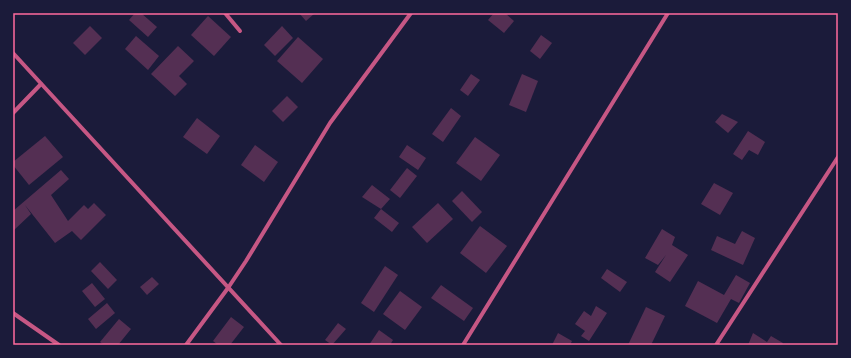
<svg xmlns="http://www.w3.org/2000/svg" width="851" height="358" font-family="Figtree,sans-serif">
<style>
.building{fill:#542f53}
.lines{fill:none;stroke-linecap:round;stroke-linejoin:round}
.minor{stroke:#c65784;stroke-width:4}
.neatline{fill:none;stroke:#ff6b9d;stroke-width:1.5}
</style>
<rect width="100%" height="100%" fill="#1b1b3a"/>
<!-- building -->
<g class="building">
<polygon points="135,13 141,13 157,27 148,37 129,20"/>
<polygon points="299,13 315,13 306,21"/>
<polygon points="494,13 505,13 514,21 504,33 488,20"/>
<polygon points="208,16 231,37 214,56 191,35"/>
<polygon points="90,26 102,38 85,55 73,43"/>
<polygon points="282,26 293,38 275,56 264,45"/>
<polygon points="541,35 552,43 540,59 530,51"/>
<polygon points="136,36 159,56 148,70 125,49"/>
<polygon points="298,37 323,59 302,83 277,61"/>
<polygon points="178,46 194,61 179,76 187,84 175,96 151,74"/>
<polygon points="471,74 480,80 468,96 460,90"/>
<polygon points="522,74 538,81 526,112 509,105"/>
<polygon points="287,96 298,107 283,122 272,111"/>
<polygon points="451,108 461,116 443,142 432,134"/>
<polygon points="722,114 738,122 728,133 715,122"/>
<polygon points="197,118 220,136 207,154 183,137"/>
<polygon points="748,131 765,142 758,155 749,150 742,160 733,154"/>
<polygon points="45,136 63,157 29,185 13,165 13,162"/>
<polygon points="475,137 500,155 481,181 456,163"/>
<polygon points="255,145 278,162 264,182 241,165"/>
<polygon points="407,145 426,158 418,170 399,157"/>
<polygon points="407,168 417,176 400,198 390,190"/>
<polygon points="61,170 69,179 51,195 68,221 84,205 88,209 94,203 106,215 81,240 72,231 55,243 25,205 31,214 13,231 13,211"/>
<polygon points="714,183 733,193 720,215 701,204"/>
<polygon points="372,185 390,199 381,209 362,197"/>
<polygon points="462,191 482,212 472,222 452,201"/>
<polygon points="438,203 453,219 427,243 412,227"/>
<polygon points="381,209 399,223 392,232 374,218"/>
<polygon points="480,226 507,246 486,273 460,253"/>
<polygon points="662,229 675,237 672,245 688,255 670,282 655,272 666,255 658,265 645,258"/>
<polygon points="742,231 755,238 743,265 711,250 717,236 735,244"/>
<polygon points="100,262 117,280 108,289 91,271"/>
<polygon points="385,266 398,275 374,312 361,303"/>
<polygon points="607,269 627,282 620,292 601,278"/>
<polygon points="736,275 750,283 739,303 731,299 717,323 685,306 698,281 724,295"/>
<polygon points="152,277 159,284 147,295 140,287"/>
<polygon points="92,283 105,299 95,307 82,291"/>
<polygon points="441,285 473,308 464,321 431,298"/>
<polygon points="400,291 422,307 405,330 383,314"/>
<polygon points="107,303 115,313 96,329 88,319"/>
<polygon points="596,306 607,313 589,341 581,336 585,331 575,324 584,311 591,316"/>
<polygon points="646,307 665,316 651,345 628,345"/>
<polygon points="231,317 244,327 230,345 218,345 213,341"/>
<polygon points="119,319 131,329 118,345 104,345 100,342"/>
<polygon points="338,323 346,329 332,345 325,340"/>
<polygon points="379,330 393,340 390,345 369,345"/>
<polygon points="558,333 572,341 570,345 552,345"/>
<polygon points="753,333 767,342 771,336 783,343 782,345 748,345"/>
</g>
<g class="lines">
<!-- minor -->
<g class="minor">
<polyline points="225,13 240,31"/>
<polyline points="13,53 281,345"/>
<polyline points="13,113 41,84"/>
<polyline points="13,313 59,345"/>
<polyline points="186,345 228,288 246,261 330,123 411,13"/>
<polyline points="463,345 668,13"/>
<polyline points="716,345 838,157"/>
</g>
</g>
<!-- border -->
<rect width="851" height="358" fill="none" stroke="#1b1b3a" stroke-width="28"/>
<rect x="14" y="14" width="823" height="330" class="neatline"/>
</svg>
